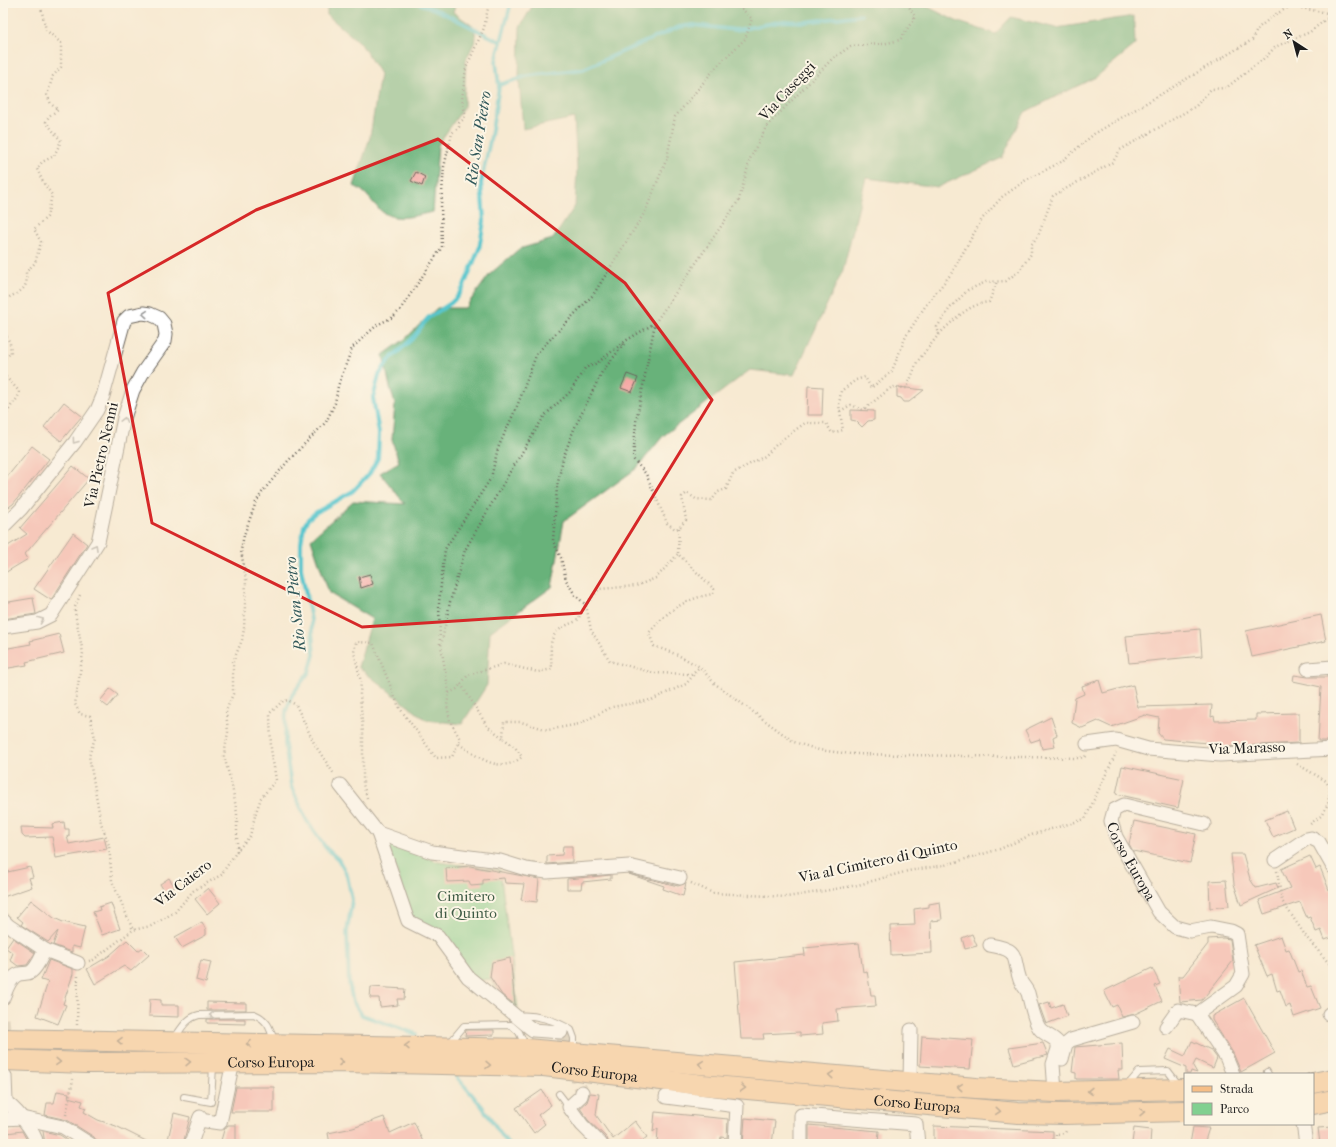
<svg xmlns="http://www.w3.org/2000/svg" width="1336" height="1147" font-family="'IM FELL French Canon',serif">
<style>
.green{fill:#81d090;stroke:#4e7656}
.forest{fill:#68b27a;stroke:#42674b}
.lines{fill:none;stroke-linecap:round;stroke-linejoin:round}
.stream{stroke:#59c6ce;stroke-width:4}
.building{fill:#f49f9d}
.street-tunnel{stroke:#cbc1ae;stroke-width:13;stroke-dasharray:13 6;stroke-linecap:butt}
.lane-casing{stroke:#69645c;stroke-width:8}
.street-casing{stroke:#69645c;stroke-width:15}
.primary-casing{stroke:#69645c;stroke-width:22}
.path{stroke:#69645c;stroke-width:2.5;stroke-dasharray:1 3;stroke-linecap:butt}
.lane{stroke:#fff;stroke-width:6}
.street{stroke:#fff;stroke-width:13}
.primary{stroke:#f6be86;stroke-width:20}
.oneway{stroke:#999}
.oneway2{stroke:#896d51}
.marked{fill:none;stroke:#d62828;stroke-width:3;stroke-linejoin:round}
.labels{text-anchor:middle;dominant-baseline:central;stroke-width:4;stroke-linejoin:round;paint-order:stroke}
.street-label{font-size:15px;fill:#1c1c1c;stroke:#fcf5e5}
.park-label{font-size:15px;fill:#3f5b45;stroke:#fcf5e5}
.water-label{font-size:16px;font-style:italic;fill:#31585a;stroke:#fcf5e5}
</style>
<rect width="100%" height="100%" fill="#fcf5e5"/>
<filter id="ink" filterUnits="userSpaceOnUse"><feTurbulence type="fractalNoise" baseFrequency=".025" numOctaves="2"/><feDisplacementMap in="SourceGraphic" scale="8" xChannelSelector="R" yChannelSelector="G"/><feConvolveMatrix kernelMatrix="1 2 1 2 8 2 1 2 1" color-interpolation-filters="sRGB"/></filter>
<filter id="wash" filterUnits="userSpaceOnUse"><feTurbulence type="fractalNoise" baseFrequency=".012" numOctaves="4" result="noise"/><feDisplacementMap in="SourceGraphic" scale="16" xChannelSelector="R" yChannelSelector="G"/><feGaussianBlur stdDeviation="0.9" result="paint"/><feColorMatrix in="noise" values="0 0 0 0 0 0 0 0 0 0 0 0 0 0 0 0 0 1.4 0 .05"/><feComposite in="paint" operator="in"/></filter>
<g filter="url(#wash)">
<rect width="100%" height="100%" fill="#f7ead2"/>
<!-- green -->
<polygon class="green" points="390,843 438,862 500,870 518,1009 510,1005 490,979 476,981 412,917 387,844"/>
<!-- forest -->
<g class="forest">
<path d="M327,3H456L453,12L474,27L476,39L466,60L464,107L438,145L433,212C416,215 394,224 379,209C369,199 367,192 354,186L370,137L380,74L361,44L327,15Z"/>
<polygon points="534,3 920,3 956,21 995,34 1011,17 1056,28 1134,16 1135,45 1096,77 1025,112 1002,158 938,187 866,178 843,270 794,375 750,370 663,436 637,468 564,521 552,587 490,632 487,685 462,724 426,720 358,667 372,619 329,593 311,539 353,501 405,504 380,473 399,462 392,440 395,404 390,387 383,355 405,339 437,308 465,308 490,274 519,249 553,239 575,206 577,169 574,118 523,129 519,78 520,27"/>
</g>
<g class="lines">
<!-- stream -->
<g class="stream">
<polyline points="418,3 439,11 501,42"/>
<polyline points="499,85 527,76 583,69 679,27 693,25 736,30 784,21 805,22 861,15"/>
<polyline points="416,1034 362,1015 353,1002 349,983 347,932 352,900 347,875 338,859 326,848 307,821 291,786 285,744 286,711 292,695 309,672 314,655 311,620 301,569 301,543 304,526 308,519 315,513 353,491 370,473 378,458 379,433 373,398 379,375 388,361 412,339 428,318 451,303 457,297 463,288 479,249 484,221 481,183 491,136 499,87 496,61 511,3"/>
<polyline points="455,1075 481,1105 508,1144"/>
</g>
</g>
<g id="blocks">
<!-- building -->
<g class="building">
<polygon points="416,172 425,177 422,186 411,181"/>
<polygon points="627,374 638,378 632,392 621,388"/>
<polygon points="808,386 823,387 822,415 807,415"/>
<polygon points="897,387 907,388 924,390 909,402 904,402 901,398 897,397"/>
<polygon points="64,402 82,416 61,441 44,427"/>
<polygon points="851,410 874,411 874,420 868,421 862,427 856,421 851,420"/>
<polygon points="32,446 49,459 13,504 3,511 3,482"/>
<polygon points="73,466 89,479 25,554 28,559 3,574 3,549 27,534 20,528"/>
<polygon points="73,533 87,544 51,600 34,589"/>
<polygon points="370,574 373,584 361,588 359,577"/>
<polygon points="33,598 36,614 3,619 3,603"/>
<polygon points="1321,615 1326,641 1252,657 1246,631"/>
<polygon points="1200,629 1202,656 1129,663 1126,636"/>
<polygon points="59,634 64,653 26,662 27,665 3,669 3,649 31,644 30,641"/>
<polygon points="1294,675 1308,677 1333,677 1333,741 1318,741 1321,687 1293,681"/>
<polygon points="1099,680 1103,693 1133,685 1138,707 1212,705 1211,717 1214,716 1215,721 1256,720 1256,714 1299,713 1299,743 1220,747 1208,746 1208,743 1163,739 1158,733 1159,718 1145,715 1111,727 1098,721 1082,728 1072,723 1075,698 1084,694 1082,686"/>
<polygon points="110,689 118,695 108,707 100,701"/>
<polygon points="1051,717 1057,735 1053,737 1055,747 1042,749 1040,739 1031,742 1025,730"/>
<polygon points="1122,766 1184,779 1178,808 1116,794"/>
<polygon points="1287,811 1294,828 1273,837 1265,820"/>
<polygon points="1134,821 1196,834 1190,863 1133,851 1129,844"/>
<polygon points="64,822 65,829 69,829 69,836 67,836 69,844 104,837 107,849 56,858 52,837 25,838 22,835 21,827 53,828 52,824"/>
<polygon points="563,846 572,846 572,862 547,864 547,856 562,855"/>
<polygon points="1231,854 1243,854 1250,879 1256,888 1276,883 1278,888 1241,905 1234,884"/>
<polygon points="1310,856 1316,869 1320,867 1329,890 1333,888 1333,937 1325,940 1321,930 1316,932 1310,917 1307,918 1300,902 1264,914 1259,900 1290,888 1281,869"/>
<polygon points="470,866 539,879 537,902 521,900 524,884 505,883 504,878 483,880 483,885 471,886 469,881 447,882 446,868"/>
<polygon points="30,867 33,877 29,878 32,887 3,897 3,873"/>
<polygon points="629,874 678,886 686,883 683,896 663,889 664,886"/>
<polygon points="611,875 611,879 582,882 581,889 567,889 567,879"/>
<polygon points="169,878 175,887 165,892 160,884"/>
<polygon points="1226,880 1229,906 1210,908 1209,881"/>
<polygon points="208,888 220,903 207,914 195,899"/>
<polygon points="31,900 54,918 63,922 85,927 80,948 72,946 72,952 53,945 58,931 48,942 21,925 23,922 17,917"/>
<polygon points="940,902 942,920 931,921 932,953 891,955 890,926 915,925 914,909 929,907 929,904"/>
<polygon points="111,903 120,929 102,935 93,912 100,910 99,907"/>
<polygon points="202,922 206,930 206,935 182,948 175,937"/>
<polygon points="972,934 977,946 965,949 962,938"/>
<polygon points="1281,936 1286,950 1289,949 1298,972 1301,971 1307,987 1311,986 1320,1008 1294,1017 1290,1005 1286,1007 1280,990 1277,991 1272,974 1267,976 1254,945"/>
<polygon points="13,938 35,953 27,965 18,966 10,960 13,953 6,948"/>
<polygon points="1223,938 1230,939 1233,961 1202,1000 1180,1002 1178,976 1183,976 1208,944 1208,939"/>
<polygon points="127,940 138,951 142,948 149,955 131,971 124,966 95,984 87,969 109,956"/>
<polygon points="859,943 863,972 867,971 871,995 875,995 876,1006 837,1009 838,1021 822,1023 823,1034 800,1036 800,1032 763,1034 764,1039 741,1039 735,962 805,955 804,948"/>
<polygon points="510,958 512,974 515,1005 502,995 490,977 492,962"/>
<polygon points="49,960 73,969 73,974 63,1004 66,1005 58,1024 37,1016 48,982 41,980"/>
<polygon points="201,960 211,962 206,983 196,980"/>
<polygon points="1152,968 1160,984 1155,986 1162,1001 1135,1014 1122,1017 1117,1005 1112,1007 1104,991"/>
<polygon points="371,987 405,989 404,999 397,999 398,1005 380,1007 379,998 370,998"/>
<polygon points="1244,998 1275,1053 1241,1072 1233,1053 1212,1020 1212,1016"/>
<polygon points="150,999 161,1000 161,1005 179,1005 179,1017 149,1016"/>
<polygon points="207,1002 246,1003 246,1010 207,1010"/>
<polygon points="1049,1002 1051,1008 1063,1004 1067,1016 1046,1024 1039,1005"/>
<polygon points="207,1019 245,1019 245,1024 207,1023"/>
<polygon points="466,1030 494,1030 494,1035 465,1036"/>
<polygon points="922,1036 973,1040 970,1069 920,1066"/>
<polygon points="1192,1041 1211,1050 1217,1058 1213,1068 1196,1060 1193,1066 1197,1073 1191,1071 1190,1074 1186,1074 1186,1068 1165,1059 1170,1049 1185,1056"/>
<polygon points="1043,1043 1048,1055 1014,1064 1009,1048"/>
<polygon points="1122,1043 1123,1070 1118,1070 1119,1079 1076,1079 1076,1073 1072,1072 1075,1047"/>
<polygon points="236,1087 274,1087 274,1112 231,1112"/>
<polygon points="542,1090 551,1105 538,1115 545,1124 534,1133 516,1108"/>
<polygon points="57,1091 69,1093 68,1097 83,1101 81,1106 86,1108 84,1112 98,1120 116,1126 152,1144 98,1144 94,1137 67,1120 45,1115 47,1103 54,1103"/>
<polygon points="590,1093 599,1094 596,1115 613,1139 635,1121 647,1137 638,1144 609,1144 607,1138 588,1120 580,1108 587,1102"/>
<polygon points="655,1112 728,1119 727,1138 721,1137 720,1144 657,1144 658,1128 653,1132"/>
<polygon points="174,1113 190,1117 183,1144 167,1144"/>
<polygon points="384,1117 390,1133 414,1122 424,1144 330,1144 328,1133 353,1128"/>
<polygon points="745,1118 775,1121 772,1144 743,1144"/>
<polygon points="228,1125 236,1125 236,1144 220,1144 224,1130"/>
<polygon points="809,1125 879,1131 878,1144 809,1144"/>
<polygon points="934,1126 1053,1131 1053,1142 1030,1144 934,1144"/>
<polygon points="1193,1127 1209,1128 1204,1144 1190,1144"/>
<polygon points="1333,1127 1333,1144 1320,1144 1318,1128"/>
<polygon points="1134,1128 1151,1130 1150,1144 1132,1143"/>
<polygon points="22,1131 29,1144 9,1144 7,1133"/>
<polygon points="43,1131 60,1135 66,1139 67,1144 45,1144"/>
</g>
</g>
</g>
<g filter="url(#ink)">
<use href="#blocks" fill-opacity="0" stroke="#69645c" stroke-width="1"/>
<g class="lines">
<!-- street-tunnel -->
<g class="street-tunnel">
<polyline points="3,1019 6,1047"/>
<polyline points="561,1032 582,1092"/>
</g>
<!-- lane casing -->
<g class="lane-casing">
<g id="lane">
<path d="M517,1016C534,1014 556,1020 571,1030L574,1038V1051"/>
<path d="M174,1039C181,1029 186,1018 199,1015L254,1014C268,1020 270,1028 274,1041"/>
<polyline points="449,1044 464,1026 511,1025 519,1032 525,1045"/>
<polyline points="1267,1072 1268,1074"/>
<polyline points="1127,1086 1139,1072 1168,1071 1178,1084"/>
<polyline points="559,1094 569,1107"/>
<polyline points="184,1097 211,1102 213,1066"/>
</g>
</g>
<!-- street casing -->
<g class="street-casing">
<g id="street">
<polyline points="3,527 21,509 75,442 97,410 103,396 124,321 129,316 143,313 150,314 159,318 164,324 166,334 165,341 143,372 133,390 124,418 98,542 51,615 37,622 3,627"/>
<polyline points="1308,669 1333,667"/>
<polyline points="1087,744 1116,740 1148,749 1220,755 1333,749"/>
<polyline points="340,785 378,833 432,852 500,861 526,869 547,872 629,866 680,878"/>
<path id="s1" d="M1204,824L1124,805L1114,810L1111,821L1116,837L1159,912L1175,927L1190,931L1211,927L1231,931L1237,934L1243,974L1236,986L1197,1014L1226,1057L1233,1074"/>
<polyline points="378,833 408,921 438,936 468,977 529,1027 533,1030 561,1032"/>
<polyline points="1275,860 1306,839 1311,838 1319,842 1333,867"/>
<path d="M3,920L9,926L45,950C41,957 38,967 31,972C27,974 23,973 19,974C10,977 6,990 3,998"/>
<path d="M990,945C1021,950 1012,957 1020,980C1022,985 1026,988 1028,993C1031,1004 1033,1016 1038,1026C1042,1035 1052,1035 1058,1043V1049L1053,1064L1055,1092"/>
<polyline points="45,950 78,963"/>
<polyline points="1329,1014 1333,1015"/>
<polyline points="1166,1027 1178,1010 1197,1014"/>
<polyline points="1062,1059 1066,1044 1071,1040 1133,1022"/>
<polyline points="5,1076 6,1102"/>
<polyline points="910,1082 911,1030"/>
<polyline points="582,1092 581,1096 569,1107 582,1125 601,1144"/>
<polyline points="666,1097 737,1106 735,1144"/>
<path d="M3,1101C14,1105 35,1132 37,1144"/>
<polyline points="3,1119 22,1118 63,1127 90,1144"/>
<polyline points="199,1120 220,1123 233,1062"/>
<polyline points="1303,1124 1306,1144"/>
<polyline points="191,1144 200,1117"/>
<polyline points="801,1144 801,1115 916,1124 918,1144"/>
</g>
</g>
<!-- primary casing -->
<g class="primary-casing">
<g id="primary">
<polyline points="3,1039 526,1049 976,1088 1055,1092 1185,1089"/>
<path id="s2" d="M3,1060L86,1063L343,1062L544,1066L703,1085L1018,1113L1064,1114L1185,1111"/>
<polyline points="1313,1083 1333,1079"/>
<polyline points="1313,1104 1333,1100"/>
</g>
</g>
<!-- path -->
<g class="path">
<path d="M3,302C9,295 24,293 26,283C27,279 26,276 26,272L35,263L41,242L34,229L47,217L52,195L43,182L37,169L42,162L54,156L61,141L46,122L49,116L58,110L51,104L47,95L53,76L61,67V43L46,30L40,3"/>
<polyline points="655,323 739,200 750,159 766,127 832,59 851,46 883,44 900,40 915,17 907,3"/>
<polyline points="3,329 10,343 11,353 3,359"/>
<path d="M939,334C953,321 968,304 989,302L997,281"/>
<polyline points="624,344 602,372 574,429 563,458 557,487 553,541 561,558 566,580 575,595 586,605 591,630 610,661 654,673 691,674 700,667"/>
<path d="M3,374L19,391C19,400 13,401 10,408C7,412 7,416 3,419"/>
<polyline points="840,411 851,405 863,410 892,387 907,388 917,362 939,334 937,327 950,308 968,290 986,282 1006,281 1019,271 1031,254 1031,245 1038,236 1053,196 1113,162 1120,150 1196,106 1211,89 1226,88 1267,56 1275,47 1310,32 1326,19 1333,18"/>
<path d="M679,528L678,554L714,589L713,594C686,598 665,612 649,633L654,646L678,655L700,667L714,683L794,742L819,750L851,754L1080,758L1086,756"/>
<polyline points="80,595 75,607 75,613 83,653 75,704 80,714 90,716 95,738 89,756 101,823 109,845 112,881 133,930"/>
<polyline points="440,644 439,602 445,549 491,478 498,448 518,404 537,353 593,295 645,212 667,158 675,117 717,66 745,39 752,19 736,3"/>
<polyline points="461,684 487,726 503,738"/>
<path d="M449,693L457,689L468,675L504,664L538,672L552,669C550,640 547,632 577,621L586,605L599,589L636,586L656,578L678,554"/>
<path d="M459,744C478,757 500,775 522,757L515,747L503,738L504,722H521L548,730L579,724L612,707L651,700L686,684L696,672"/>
<polyline points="1297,764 1326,781 1330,789 1328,804 1321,816 1309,825"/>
<polyline points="367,798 363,784 363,734 360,694 361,682 354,652 356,642 373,643 399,707 436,758 452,757 460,739 450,721 447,705 449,693 441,646 450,602 465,550 510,472 545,415 570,392 585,368 597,363 627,340 655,323 636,422 633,459 646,474 667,523 675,529 679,528 686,520 682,497 687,493 696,499 712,500 718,492 726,489 733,473 765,456 780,441 805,423 826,423 832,433 843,430 839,405 841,391 856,380 865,377 871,388 892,371 906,336 926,305 951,274 982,219 1002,197 1026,180 1061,162 1094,134 1252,40 1258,28 1276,14 1291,6 1333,14"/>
<polyline points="237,851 237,813 232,786 224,756 228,732 226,711 233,694 233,662 242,640 244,629 246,580 241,550 244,535 256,502 263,491 288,461 326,422 335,403 338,386 352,348 377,325 393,317 400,310 442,247 441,205 444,167 452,133 459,127 459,123 464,119 465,113 462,99 466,68 484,28 489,3"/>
<polyline points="1277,871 1282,901 1307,938 1333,968"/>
<polyline points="691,883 713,893 787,897 818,892 858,885 908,871 945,865 1000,849 1031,835 1085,819 1116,753"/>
<polyline points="89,961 93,960 133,930 151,926 175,912 193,891 221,875 237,851 250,836 256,812 261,798 276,780 271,749 270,713 283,701 288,700 296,705 315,745 334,774"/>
<polyline points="77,1025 78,974"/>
<polyline points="66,1115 73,1079"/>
<polyline points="1056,1144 1056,1134 1065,1133 1067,1129"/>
</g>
<!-- lane -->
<use href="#lane" class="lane"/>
<!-- street -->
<use href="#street" class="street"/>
<!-- primary -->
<use href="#primary" class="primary"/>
</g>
<!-- one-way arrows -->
<defs><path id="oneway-chevron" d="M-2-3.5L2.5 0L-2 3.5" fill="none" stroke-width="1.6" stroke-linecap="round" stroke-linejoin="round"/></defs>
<g class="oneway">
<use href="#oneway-chevron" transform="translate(145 314) rotate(-175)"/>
<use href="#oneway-chevron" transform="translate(124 420) rotate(-76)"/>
<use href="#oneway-chevron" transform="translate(75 441) rotate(126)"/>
<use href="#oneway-chevron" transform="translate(95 547) rotate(-60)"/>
<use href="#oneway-chevron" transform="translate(41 620) rotate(-21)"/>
<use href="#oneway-chevron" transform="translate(212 1015) rotate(179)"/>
</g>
<g class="oneway2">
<use href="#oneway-chevron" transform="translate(120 1041) rotate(-179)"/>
<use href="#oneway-chevron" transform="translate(249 1044) rotate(-179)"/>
<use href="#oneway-chevron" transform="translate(407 1046) rotate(-179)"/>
<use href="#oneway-chevron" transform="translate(58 1062) rotate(3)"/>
<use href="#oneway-chevron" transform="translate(188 1062) rotate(-1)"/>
<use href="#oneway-chevron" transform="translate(341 1062)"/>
<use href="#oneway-chevron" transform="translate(701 1064) rotate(-175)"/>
<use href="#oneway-chevron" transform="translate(488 1065) rotate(1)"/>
<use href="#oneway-chevron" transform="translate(831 1075) rotate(-175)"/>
<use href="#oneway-chevron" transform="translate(960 1087) rotate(-175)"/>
<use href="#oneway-chevron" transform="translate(743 1088) rotate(4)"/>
<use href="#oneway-chevron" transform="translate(1090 1091) rotate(179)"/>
<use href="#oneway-chevron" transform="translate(998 1111) rotate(5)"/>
<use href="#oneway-chevron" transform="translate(1142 1112) rotate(-1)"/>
</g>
</g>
<!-- marked area -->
<path d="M0 0H1336V1147H0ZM438,139L625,283L712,400L581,613L362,627L152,523L108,293L256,210Z" fill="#f7ead2" fill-opacity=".55" fill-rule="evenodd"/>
<path class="marked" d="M438,139L625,283L712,400L581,613L362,627L152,523L108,293L256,210Z"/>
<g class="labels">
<!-- street labels -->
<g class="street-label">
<text transform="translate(787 91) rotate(-47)">Via Caseggi</text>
<text transform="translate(101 455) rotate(-77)">Via Pietro Nenni</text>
<text transform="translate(1247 748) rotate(-2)">Via Marasso</text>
<text transform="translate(878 861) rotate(-12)">Via al Cimitero di Quinto</text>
<text stroke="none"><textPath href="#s1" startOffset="150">Corso Europa</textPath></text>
<text transform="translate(183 883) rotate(-38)">Via Caiero</text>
<text stroke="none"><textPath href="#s2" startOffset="268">Corso Europa</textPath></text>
<text stroke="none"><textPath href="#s2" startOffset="592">Corso Europa</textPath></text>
<text stroke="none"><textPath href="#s2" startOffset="916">Corso Europa</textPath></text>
</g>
<!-- park labels -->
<g class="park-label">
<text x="466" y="896">Cimitero<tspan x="466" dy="17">di Quinto</tspan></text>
</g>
<!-- water labels -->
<g class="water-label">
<text transform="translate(478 138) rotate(-81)">Rio San Pietro</text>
<text transform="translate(295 604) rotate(-96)">Rio San Pietro</text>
</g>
</g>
<!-- margin -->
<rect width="1336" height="1147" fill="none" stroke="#fcf5e5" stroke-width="16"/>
<!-- legend -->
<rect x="1184" y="1073" width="130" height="52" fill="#fcf5e5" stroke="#a29e95"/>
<rect x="1192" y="1086" width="20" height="6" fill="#f6be86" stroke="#a29e95"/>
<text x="1220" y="1093" font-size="12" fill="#1c1c1c">Strada</text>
<rect x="1192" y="1103" width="20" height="12" fill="#81d090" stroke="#a29e95"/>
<text x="1220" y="1113" font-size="12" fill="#1c1c1c">Parco</text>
<!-- north arrow -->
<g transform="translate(1294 42) rotate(324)" stroke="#fcf5e5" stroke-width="3" paint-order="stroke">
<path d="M0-3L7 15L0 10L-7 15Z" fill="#1c1c1c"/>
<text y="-6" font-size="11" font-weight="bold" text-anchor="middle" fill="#1c1c1c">N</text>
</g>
</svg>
